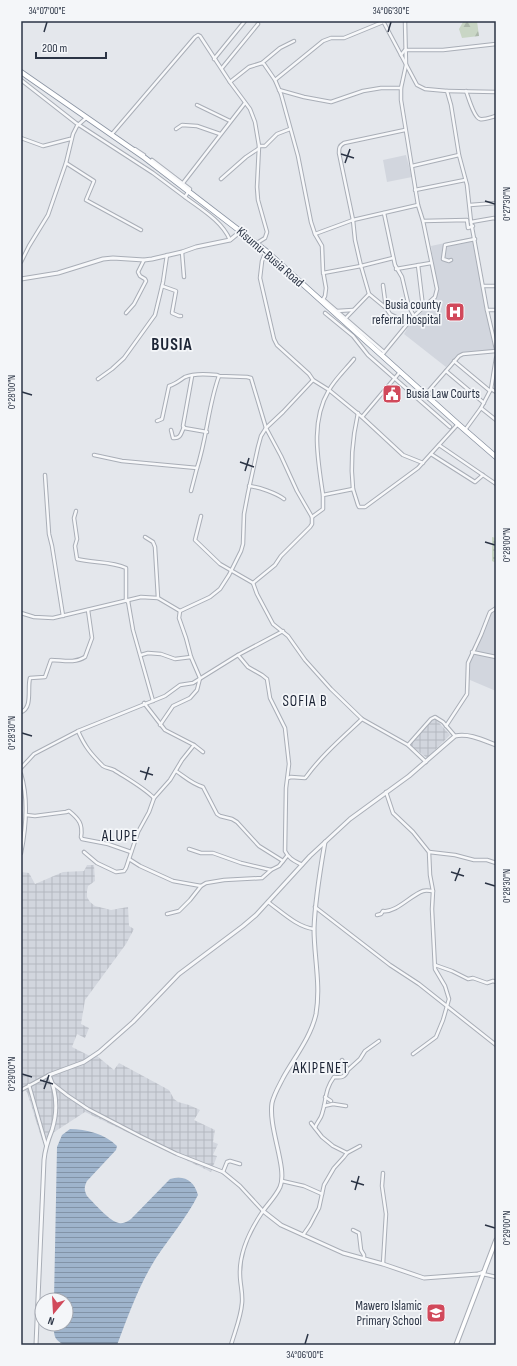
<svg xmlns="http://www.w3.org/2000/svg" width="517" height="1366" font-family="'Sofia Sans Condensed',sans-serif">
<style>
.built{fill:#d2d6de}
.industrial{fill:url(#industrial-grid)}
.grass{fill:url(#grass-dots)}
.forest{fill:url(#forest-firs)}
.water{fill:url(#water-rules)}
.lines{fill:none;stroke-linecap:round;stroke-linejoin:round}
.minor-casing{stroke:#a9aeb7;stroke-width:4.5}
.tertiary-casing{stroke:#a9aeb7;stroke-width:5}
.secondary-casing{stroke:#a9aeb7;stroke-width:5.5}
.trunk-casing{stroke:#8b94a3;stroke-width:6}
.minor{stroke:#f7f8fa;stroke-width:2.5}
.tertiary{stroke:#f7f8fa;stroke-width:3}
.secondary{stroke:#fff;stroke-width:3.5}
.trunk{stroke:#fff;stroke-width:4.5}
.ticks{fill:none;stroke:#2b3445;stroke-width:1.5}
.labels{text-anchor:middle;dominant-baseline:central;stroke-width:3.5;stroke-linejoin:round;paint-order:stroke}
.street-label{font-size:13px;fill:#2b3445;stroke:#f4f6f9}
.poi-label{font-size:13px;fill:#2b3445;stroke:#f4f6f9;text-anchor:end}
.quarter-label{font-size:15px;letter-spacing:1px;fill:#1d2536;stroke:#f4f6f9}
.district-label{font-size:17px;font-weight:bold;letter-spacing:1px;fill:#1d2536;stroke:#f4f6f9}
.neatline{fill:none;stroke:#2b3445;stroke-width:1.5}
.ticks-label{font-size:10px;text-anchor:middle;fill:#2b3445}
</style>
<defs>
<pattern id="industrial-grid" width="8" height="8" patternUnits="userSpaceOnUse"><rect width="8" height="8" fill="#d2d6de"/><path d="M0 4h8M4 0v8" fill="none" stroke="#b4b8c0"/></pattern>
<pattern id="grass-dots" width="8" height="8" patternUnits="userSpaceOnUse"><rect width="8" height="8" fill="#c9d6c5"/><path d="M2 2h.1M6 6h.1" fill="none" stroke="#adb8ab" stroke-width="1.8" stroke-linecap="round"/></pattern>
<pattern id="forest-firs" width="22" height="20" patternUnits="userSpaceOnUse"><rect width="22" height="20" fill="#c9d6c5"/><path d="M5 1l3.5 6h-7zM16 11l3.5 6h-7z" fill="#adb8ab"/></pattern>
<pattern id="water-rules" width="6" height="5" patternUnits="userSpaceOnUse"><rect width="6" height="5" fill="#9fb4cc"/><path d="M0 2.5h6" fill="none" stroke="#8293a7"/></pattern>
</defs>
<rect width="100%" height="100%" fill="#e4e7ec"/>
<!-- built -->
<g class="built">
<polygon points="406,155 412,177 387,182 383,160"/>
<polygon points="473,237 494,350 461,353 458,354 446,367 404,334 410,324 435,300 438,293 431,246"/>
<polygon points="494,608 496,609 496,691 470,680 469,656 484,624"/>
</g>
<!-- industrial -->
<g class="industrial">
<polygon points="433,716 450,735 427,758 409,744"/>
<polygon points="87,865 94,865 95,881 88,886 87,891 87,897 90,902 95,906 111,910 128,907 129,926 134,929 126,944 85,1000 81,1024 89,1028 85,1038 77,1034 72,1047 90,1056 97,1056 114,1070 119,1063 169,1090 174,1099 178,1102 189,1105 200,1110 194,1120 215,1130 213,1142 218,1144 213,1155 217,1156 211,1172 85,1112 42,1140 27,1092 21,1087 21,872 29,873 35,884 63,872 84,871"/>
</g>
<!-- grass -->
<polygon class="grass" points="492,537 496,538 496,563 492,561"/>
<!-- forest -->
<polygon class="forest" points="477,21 479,36 462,38 459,29 463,22"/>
<!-- water -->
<path class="water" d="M70,1129C86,1129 105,1134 117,1146L116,1150L87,1181C84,1187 84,1190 87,1196C94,1203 110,1222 119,1223C124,1224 128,1221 131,1219L170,1179C185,1175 194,1181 198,1195C187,1217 170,1237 156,1258C139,1285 128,1316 117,1345H64C53,1339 54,1335 54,1324H66V1300H54L57,1147L62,1135Z"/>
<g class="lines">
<!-- minor casing -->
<g class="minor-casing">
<g id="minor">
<polyline points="383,21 417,85 425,89 447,91 451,105 459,155 467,185 471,222 487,310 496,349"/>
<polyline points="401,55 405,50 443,50 496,44"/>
<polyline points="214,59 245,21"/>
<polyline points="262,63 280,48 294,41"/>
<polyline points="222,68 258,24"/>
<polyline points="21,80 76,123 153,173 185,197 190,189 152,160"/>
<polyline points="275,80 323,41 331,38 344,38 383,22"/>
<polyline points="230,82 249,67 262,63 264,64 275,80 281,94 298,156 311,222 315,234 322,246 323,271 326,288 325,296 322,301"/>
<polyline points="279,90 304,97 331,102 363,91 381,88 401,88"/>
<polyline points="447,91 496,92"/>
<path d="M466,91C468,96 474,118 480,119C484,120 492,117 496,116"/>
<polyline points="197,105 230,121"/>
<polyline points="176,129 182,125 197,126 220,134"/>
<polyline points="112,134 195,37 198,35 200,36 230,82 250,109 255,122 259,146 257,187 258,200 267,232 265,238 257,243"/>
<polyline points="21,138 43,146 70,139"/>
<polyline points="259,146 265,146 277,134 290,129"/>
<polyline points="135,149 144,155"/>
<polyline points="66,163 94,181 86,200 141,230"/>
<polyline points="412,166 459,155"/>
<polyline points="221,179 246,157 258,149"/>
<polyline points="183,183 245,103"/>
<polyline points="415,190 465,180"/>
<path d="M185,197C201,209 222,221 230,240"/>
<polyline points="470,205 496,203"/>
<polyline points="384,213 395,265 402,277 409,307 414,316"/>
<polyline points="423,221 467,220 468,228 473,226"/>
<polyline points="471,222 494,218 496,219"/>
<polyline points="315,234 353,220 418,205"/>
<polyline points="266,251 262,261 260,278 274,339 277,345 309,374 313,380 329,390 362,417 403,455 423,463"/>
<polyline points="182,252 184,277"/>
<path d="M393,258L361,266L355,240L353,220L339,153C339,148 339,146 344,143L405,130"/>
<polyline points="451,260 449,261 443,259 445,245 475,239"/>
<polyline points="21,262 29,246 48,215 66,163 73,134 77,126 86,118"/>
<polyline points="418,265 423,307"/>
<polyline points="396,269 431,263"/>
<polyline points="323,273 361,266 369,294 343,321"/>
<polyline points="383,285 386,308"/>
<polyline points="162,286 176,291 172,313 179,316 181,316"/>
<polyline points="483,286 496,286"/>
<polyline points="369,294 386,308 390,314 408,323"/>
<polyline points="324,300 384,352"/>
<polyline points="487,310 496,310"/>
<polyline points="337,311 353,310"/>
<polyline points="126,313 134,304 146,281 145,279 140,276 138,272 144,260"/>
<polyline points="325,313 353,336 368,355 450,427"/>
<polyline points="382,355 414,316 435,297 437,289 423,221 418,205 401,100 401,88 406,65 405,21"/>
<polyline points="454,361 490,391"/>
<polyline points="446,371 484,403"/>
<polyline points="192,376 183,426 184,428 207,432"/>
<polyline points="98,379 112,369 124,358 155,315 163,282 167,255"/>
<polyline points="491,389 496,392"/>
<polyline points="425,395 459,356 463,354 496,351"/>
<polyline points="481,408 496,420"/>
<polyline points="362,417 400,372"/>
<path d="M157,421L162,419L169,386C176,384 180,380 185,377C194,373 208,374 217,375L219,376L247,377L251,378L266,428L281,456L297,491L312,517V524L310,527L281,556L275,565L253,583"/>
<path d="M171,430L173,438C181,439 181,433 184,427"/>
<polyline points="465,430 481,408 491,389 496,358"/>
<polyline points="439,445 496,484"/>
<polyline points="431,454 475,482 483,475"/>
<path d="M94,455L122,461L197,468C207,438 208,406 219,376"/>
<polyline points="45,475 49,534 52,546 63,616"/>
<path d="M249,486C259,487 276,493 284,499"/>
<path d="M353,489C350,462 352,440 358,413"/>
<polyline points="191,491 197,468"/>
<path d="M323,495C318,460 310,422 329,390C335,379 346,369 354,359"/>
<path d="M76,511L74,518L77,539L75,546L77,559C92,563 112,561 126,568V600L128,602"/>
<polyline points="201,516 195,540 220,564 253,583 257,594 273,624 288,636 305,660 331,689 362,719 408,745 426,762"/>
<polyline points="312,517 323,509 323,495 353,489 358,505 359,507 365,507 418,468 458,424"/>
<polyline points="145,537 153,542 155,547 158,598"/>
<polyline points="128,601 133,630 153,701"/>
<polyline points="21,613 34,617 53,618 141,597 158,598 180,611 210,597 220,589 229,575 241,551 243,544 244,514 248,493 258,447 261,436 266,428 283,412 313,380"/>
<polyline points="472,652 496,657"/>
<polyline points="141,655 148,653 161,654 175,659 191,657"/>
<path d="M238,655L248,667L262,675L267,679L270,698L285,728L289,764L286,788L285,851C289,859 295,861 302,865"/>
<polyline points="144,703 165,730 194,745 203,752"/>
<path d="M21,712C33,708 27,688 30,678L45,677L51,660C62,660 74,664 85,657L92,638L88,610"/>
<polyline points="160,725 173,706 190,698 197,690 200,678 191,657 186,638 179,618 180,611"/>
<polyline points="446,726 467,694 468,663 481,635 488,617 490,612 496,608"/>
<path d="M78,731C85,747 91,754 103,766C106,768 110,768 114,770C128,779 143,787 154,798"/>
<polyline points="408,745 431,719 435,717 443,722 455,736"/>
<polyline points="21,768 34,754 78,731 165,696 180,685 193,683 238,655 283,631"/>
<path d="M176,771C185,777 192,784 203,787L217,814L220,816L232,819L237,822L259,846L283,861"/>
<path d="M21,774C29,800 26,828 21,853"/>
<path d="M306,777C322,755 343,737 362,719"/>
<polyline points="288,778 291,777 305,778"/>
<polyline points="386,792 393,813 413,832 429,852 430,875 433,891 432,909 435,969 445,986 449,999 443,1020 436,1037 413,1054"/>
<path d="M26,815L35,816L66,812L69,811C79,819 83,824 81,837L82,839L108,844L131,852"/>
<polyline points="189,849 201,853 213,853 241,863 271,870 279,866 287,856"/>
<polyline points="84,852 97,863 116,872 124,871 126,868 138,832 149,812 154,798 170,780 182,760 194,745"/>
<polyline points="429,852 455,855 474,860 487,860 496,863"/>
<polyline points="129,859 140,866 173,881 201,886"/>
<path d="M268,902C282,912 297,927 314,929"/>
<polyline points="315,907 390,965 419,984 496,1045"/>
<polyline points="167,914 179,911 190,900 201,886 206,883 224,880 262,878 271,870"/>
<path d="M377,915L381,914L383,911C396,913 411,895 423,891C426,890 430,891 433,891"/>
<polyline points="435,965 452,971 468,979 473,978 487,983 493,981 496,982"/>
<polyline points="349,1069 360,1059 365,1051 379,1041"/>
<path d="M53,1084L67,1095L88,1109L140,1136L177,1154L223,1172L240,1186L263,1211C250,1230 239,1252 240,1275C240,1284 243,1293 242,1303C241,1317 235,1331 231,1345"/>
<polyline points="29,1085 46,1145"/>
<polyline points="21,1090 49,1075"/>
<polyline points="325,1097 331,1101"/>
<polyline points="324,1106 333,1104 346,1106"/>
<path d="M315,1128C316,1123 321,1119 322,1114C327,1099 324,1091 334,1077C342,1078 345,1077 348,1070L342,1060"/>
<polyline points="347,1153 360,1146"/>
<polyline points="223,1172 227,1162 230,1161 240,1164"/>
<polyline points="383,1173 382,1186 386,1214 383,1264"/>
<polyline points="282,1181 304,1186 322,1194"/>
<polyline points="353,1230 359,1233 361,1250 364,1255 364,1259"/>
<polyline points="303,1235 310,1225 319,1208 324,1185 334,1168 344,1157 347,1153 333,1146 322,1137 311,1123"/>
<polyline points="483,1274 496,1277"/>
</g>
</g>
<!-- tertiary casing -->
<g class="tertiary-casing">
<g id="tertiary">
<polyline points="21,279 58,273 103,259 113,258 144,260 152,259 182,252 196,247 230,240 241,231"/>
<path d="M325,842C320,871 315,899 314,929C314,957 321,985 316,1014C311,1037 294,1058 283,1078C279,1086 274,1094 272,1103C268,1128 288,1169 280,1187C276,1196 268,1204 263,1211L281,1225L343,1253L383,1264L424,1278L478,1274L484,1272"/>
<path d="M36,1345L44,1160C45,1149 48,1140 52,1130C58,1111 57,1093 49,1075L84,1062L99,1052L133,1022L179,974L243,926L256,915L310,856L350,819L409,776L455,736C469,733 483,740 496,745"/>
</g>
</g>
<!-- secondary casing -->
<g class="secondary-casing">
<polyline id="secondary" points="456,1345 496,1240"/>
</g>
<!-- trunk casing -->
<g class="trunk-casing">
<polyline id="trunk" points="21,72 145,158 266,251 458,424 496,457"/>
</g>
<!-- minor -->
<use href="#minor" class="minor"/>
<!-- tertiary -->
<use href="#tertiary" class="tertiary"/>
<!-- secondary -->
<use href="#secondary" class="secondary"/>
<!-- trunk -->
<use href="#trunk" class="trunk"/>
</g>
<!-- ticks -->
<path class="ticks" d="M44,32L47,22M388,32L391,22M341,154L354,158M345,163L350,149M485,201L495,204M22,392L32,395M240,462L254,467M245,471L249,458M485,542L495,545M22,733L32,736M140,771L153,775M145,780L149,767M451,872L464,876M455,881L460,868M485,883L495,886M22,1074L32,1077M40,1080L53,1084M44,1089L49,1075M351,1181L364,1185M355,1190L359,1176M485,1225L495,1228M305,1344L308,1334"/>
<!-- icons -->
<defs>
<g id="hospital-square" transform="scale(1)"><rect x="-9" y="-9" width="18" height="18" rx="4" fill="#d1495b" stroke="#f4f6f9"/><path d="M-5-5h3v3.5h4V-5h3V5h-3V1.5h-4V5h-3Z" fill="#fff"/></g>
<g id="civic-square" transform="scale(1)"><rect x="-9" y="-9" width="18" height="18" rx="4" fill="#d1495b" stroke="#f4f6f9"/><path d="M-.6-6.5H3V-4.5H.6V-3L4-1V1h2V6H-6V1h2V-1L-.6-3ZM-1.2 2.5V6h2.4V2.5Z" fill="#fff"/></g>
<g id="school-square" transform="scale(1)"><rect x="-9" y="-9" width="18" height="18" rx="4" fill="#d1495b" stroke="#f4f6f9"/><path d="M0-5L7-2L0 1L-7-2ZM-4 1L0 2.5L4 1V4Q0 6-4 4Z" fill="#fff"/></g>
</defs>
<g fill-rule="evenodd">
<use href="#hospital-square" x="455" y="312"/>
<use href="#civic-square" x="392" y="394"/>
<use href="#school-square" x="436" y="1313"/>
</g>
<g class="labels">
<!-- street labels -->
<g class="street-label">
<text transform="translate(270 257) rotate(41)">Kisumu-Busia Road</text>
</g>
<!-- poi labels -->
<g class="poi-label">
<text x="441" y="305">Busia county<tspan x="441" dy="15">referral hospital</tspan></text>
<text x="406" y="394" text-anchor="start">Busia Law Courts</text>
<text x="422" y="1306">Mawero Islamic<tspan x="422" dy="15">Primary School</tspan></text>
</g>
<!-- quarter labels -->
<g class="quarter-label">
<text x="305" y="701">SOFIA B</text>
<text x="120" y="836">ALUPE</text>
<text x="321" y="1068">AKIPENET</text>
</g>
<!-- district labels -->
<g class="district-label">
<text x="172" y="345">BUSIA</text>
</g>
</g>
<!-- border -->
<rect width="517" height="1366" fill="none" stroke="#f4f6f9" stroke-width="44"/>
<!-- north arrow -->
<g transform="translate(54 1312) rotate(198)"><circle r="19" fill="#f4f6f9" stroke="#a4a8b1"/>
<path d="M0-3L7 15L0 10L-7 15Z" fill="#d1495b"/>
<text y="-6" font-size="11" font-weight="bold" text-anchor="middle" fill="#2b3445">N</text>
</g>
<!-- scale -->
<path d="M36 52v6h70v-6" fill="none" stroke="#2b3445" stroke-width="2"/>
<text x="42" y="52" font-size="12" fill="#2b3445" stroke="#f4f6f9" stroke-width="3" paint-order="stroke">200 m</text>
<rect x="22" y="22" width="473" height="1322" class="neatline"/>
<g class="ticks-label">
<text x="47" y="14">34°07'00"E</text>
<text x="391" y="14">34°06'30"E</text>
<text transform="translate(506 204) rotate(-90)" y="4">0°27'30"N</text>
<text transform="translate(11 392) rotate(-90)" y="4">0°28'00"N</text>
<text transform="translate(506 545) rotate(-90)" y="4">0°28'00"N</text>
<text transform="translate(11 733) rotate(-90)" y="4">0°28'30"N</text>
<text transform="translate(506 886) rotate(-90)" y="4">0°28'30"N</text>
<text transform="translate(11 1074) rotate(-90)" y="4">0°29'00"N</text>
<text transform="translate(506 1228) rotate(-90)" y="4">0°29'00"N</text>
<text x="305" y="1358">34°06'00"E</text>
</g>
</svg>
